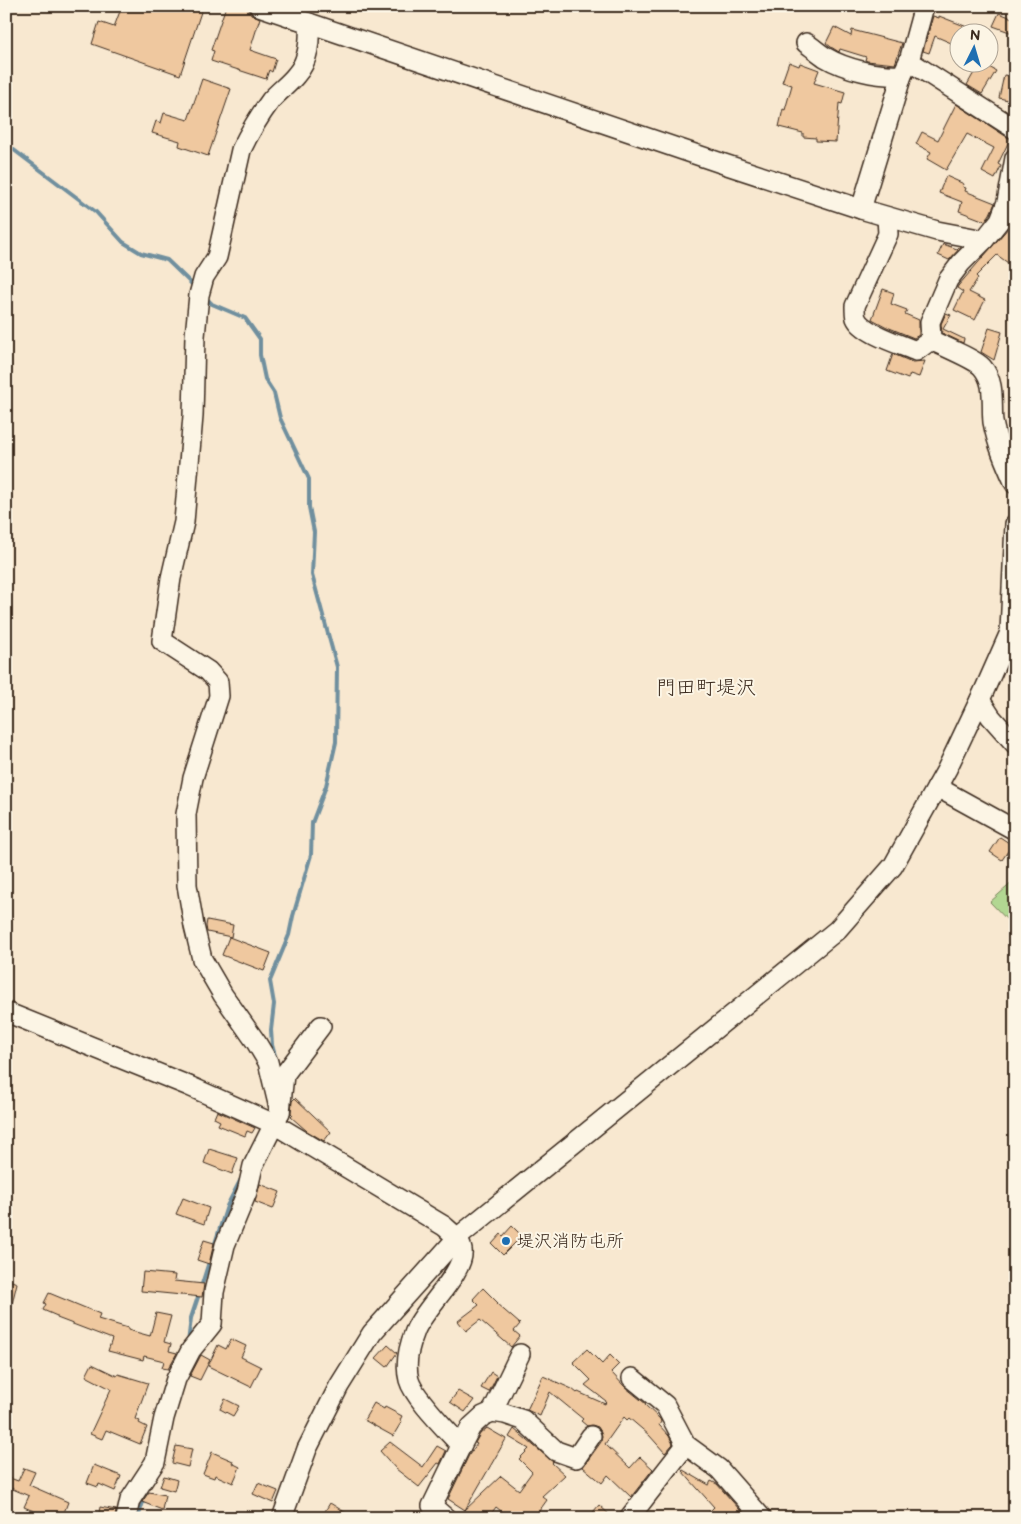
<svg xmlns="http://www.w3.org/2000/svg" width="1021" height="1524" font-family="'Balsamiq Sans','Klee One',sans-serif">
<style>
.green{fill:#b2d792;stroke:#768058}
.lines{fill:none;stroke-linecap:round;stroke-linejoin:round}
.stream{stroke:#6f8f9e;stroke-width:4}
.building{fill:#efc89f;stroke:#3b2a1e}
.minor-casing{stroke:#3b2a1e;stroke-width:22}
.minor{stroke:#fcf5e5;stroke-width:19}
.poi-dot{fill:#1f6fb2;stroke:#fcf5e5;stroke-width:2}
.labels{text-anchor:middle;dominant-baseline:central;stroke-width:4;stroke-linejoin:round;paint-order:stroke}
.poi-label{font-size:18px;fill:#3b2a1e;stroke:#fcf5e5;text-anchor:start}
.quarter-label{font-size:20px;fill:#3b2a1e;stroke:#fcf5e5}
</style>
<rect width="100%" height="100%" fill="#f8e8d0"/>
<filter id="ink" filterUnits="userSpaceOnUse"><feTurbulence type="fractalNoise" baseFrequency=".02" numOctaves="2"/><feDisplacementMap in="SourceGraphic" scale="10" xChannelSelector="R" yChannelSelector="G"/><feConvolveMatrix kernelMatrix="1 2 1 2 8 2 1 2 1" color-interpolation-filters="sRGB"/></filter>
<g filter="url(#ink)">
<!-- green -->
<polygon class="green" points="1015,880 1015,928 990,902"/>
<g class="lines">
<!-- stream -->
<g class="stream">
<polyline points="6,144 96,212 123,242 141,253 167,260 195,287"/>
<polyline points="205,297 212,304 245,318 260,339 260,355 265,379 274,393 280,418 309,479 309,507 314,532 312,575 337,667 336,742 326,786 312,823 311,855 293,916 289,935 270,981 274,1004 271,1030 272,1045 278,1066"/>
<polyline points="201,1287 227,1206 241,1179"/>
<polyline points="188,1343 191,1318 199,1294"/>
<polyline points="138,1518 147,1489"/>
</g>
</g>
<!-- building -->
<g class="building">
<polygon points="122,6 203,6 180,75 92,44 99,22 114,27"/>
<polygon points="226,6 248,8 251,14 260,18 250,50 276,59 272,72 269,70 266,79 211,61 214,51 211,50"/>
<polygon points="999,13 1015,19 1015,34 993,26"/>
<polygon points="933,16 939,18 939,16 980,32 958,32 958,46 935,36 929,53 923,51"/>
<polygon points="834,27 851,36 852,30 902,43 895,64 867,61 865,60 866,57 840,49 839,52 831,47 826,43"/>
<polygon points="789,62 799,66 800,63 819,70 814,83 845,92 842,104 839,103 836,142 816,141 816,138 803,137 803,133 779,127 783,109 785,110 792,85 782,82"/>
<polygon points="980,62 996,71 982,94 967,85"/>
<polygon points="1004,75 1015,77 1015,98 1009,97 1008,100 999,98"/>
<polygon points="202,79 231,89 208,156 179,146 180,141 152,133 156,121 161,123 164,113 188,120"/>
<polygon points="956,104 1010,139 998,164 1001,166 995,179 982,172 994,148 967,134 946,170 927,159 931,152 916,144 922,132 938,140"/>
<polygon points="946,176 964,184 963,187 966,188 965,191 995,203 990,214 985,221 959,211 962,202 939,193"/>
<polygon points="1014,215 1015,268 997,255 976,276 978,278 969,292 985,300 975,320 954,310 963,292 957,288 958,286 1009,227"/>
<polygon points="943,244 957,249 959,247 961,247 949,260 938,255"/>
<polygon points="883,289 894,293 891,304 907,310 905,314 919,320 919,335 914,338 887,327 872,319"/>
<polygon points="946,313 951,315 943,329 964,339 963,343 942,333 941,324"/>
<polygon points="989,328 1002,332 994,360 981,352"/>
<polygon points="893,354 912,362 925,361 919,377 910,374 908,379 887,371"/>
<polygon points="1000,837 1012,845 1002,860 990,852"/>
<polygon points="207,920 233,925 231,937 207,932 206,926"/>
<polygon points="229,937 271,953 264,971 222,955"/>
<polygon points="295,1098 331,1132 324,1141 307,1131 291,1117 293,1115 291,1113 292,1101"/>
<polygon points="217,1111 255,1128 252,1133 247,1131 245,1136 218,1125 220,1121 214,1118"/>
<polygon points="209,1149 238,1158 232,1174 204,1163"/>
<polygon points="260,1184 280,1192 273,1209 255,1202"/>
<polygon points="183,1198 209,1208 204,1224 176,1214"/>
<polygon points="512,1226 522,1236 503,1255 492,1244 501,1234 503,1236"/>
<polygon points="204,1240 214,1243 209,1264 197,1260"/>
<polygon points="143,1272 175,1275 174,1281 204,1284 202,1297 141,1291"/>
<polygon points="6,1279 17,1283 10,1312 6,1311"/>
<polygon points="483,1288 498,1303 497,1304 520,1324 514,1331 520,1336 511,1347 480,1320 466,1331 458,1321 479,1305 473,1299"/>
<polygon points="49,1293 100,1314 98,1319 128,1328 128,1330 150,1336 156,1313 171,1316 164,1342 171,1344 169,1351 177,1353 168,1369 162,1368 164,1361 144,1356 143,1360 108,1351 112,1339 57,1318 57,1316 43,1310 46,1304 44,1303"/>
<polygon points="231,1339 246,1346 241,1357 261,1367 251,1387 208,1366 218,1345 226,1349"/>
<polygon points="388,1345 397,1353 387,1367 376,1358"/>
<polygon points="587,1349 602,1364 610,1355 619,1364 611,1372 625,1387 646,1404 645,1405 660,1419 661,1422 659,1425 669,1436 673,1444 665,1453 649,1435 629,1418 627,1420 624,1417 605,1444 630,1468 640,1457 653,1469 631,1497 608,1475 602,1483 583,1467 601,1442 602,1436 601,1432 598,1427 592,1425 587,1426 581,1421 583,1419 550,1392 540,1416 527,1410 543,1376 572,1389 577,1393 578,1392 605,1404 606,1401 585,1385 591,1380 573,1362"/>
<polygon points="201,1355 210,1360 200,1380 190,1376"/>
<polygon points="92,1364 117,1376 118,1374 148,1383 135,1419 140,1421 139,1423 147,1427 140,1444 106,1430 102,1439 90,1434 111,1389 86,1376"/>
<polygon points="491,1372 497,1376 489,1392 481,1388"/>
<polygon points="458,1391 474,1400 465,1412 450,1402"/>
<polygon points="225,1399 239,1406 233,1416 220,1409"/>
<polygon points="374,1403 384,1409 385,1407 402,1416 400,1420 402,1421 393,1436 364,1420"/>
<polygon points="487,1428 506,1439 465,1510 501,1476 519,1490 532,1472 519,1459 529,1449 509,1437 514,1429 553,1462 552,1463 565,1475 542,1496 547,1500 534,1518 510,1518 496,1507 488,1518 457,1518 465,1510 448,1499 469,1455 477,1444 475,1443 480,1434"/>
<polygon points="390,1442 423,1467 437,1446 446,1451 440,1464 438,1463 419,1487 396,1469 380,1451"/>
<polygon points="176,1446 192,1449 188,1467 172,1463"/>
<polygon points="212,1452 233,1461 232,1463 240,1467 233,1483 215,1475 214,1478 203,1474"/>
<polygon points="94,1465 121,1476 115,1491 99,1484 98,1487 87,1483"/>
<polygon points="24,1468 35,1472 29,1485 68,1502 62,1518 36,1518 38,1513 24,1507 29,1496 6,1486 7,1477 18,1481"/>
<polygon points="683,1470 709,1485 711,1481 717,1484 747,1518 703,1518 714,1507 682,1471"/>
<polygon points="164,1476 177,1480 174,1491 160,1487"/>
<polygon points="258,1483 278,1491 273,1503 253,1494"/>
<polygon points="149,1492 165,1495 162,1510 142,1502"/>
<polygon points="330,1503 354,1518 321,1518"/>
<polygon points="599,1505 613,1518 588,1518"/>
<polygon points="100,1507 116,1510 115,1518 98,1518"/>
</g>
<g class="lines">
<!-- minor casing -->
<g class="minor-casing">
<g id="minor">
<path d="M259,6L721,163L861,209L937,231L984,240L961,263L948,280L930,322L931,340C942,346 975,359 982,367C996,383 991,403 993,422C997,444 1006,464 1015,484"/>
<path d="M806,43C812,47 819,53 825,57C845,69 879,77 902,75L909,61L924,6"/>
<polyline points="909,61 1015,129"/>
<polyline points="861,209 902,75"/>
<path d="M887,217L888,234L855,306C855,309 855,315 856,318C862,333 902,345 916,351L931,340"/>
<polyline points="984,240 1000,220 1007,202 1015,158"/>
<polyline points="1010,631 1015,524"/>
<polyline points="980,700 991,717 1015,744"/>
<polyline points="937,787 1015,830"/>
<path d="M6,1012L189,1086L274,1124L444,1226C452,1233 460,1239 462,1250C466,1271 422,1311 415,1331C409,1346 405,1365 409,1380C414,1398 448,1431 461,1446L432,1506L446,1518"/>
<path d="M280,1112L268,1062L256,1042L223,995L202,959L194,926L187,885L186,814L193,778L219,696L218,682L208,671L162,641L171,578L184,522L193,416L195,336L199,295L204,277L217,257L241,150C249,133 260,115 271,100C279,91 289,84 296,75C309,61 310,41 309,23"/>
<polyline points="632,1378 665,1405 686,1445 719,1469 762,1518"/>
<polyline points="492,1412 520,1354"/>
<polyline points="461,1446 471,1427 483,1416 492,1412 505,1414 523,1420 556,1451 576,1458 591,1436"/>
<polyline points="126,1518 130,1500 155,1462 164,1418 176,1379 191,1350 212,1324 214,1292 225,1245 247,1192 253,1166 280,1112 284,1075 321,1026"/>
<polyline points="282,1518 307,1449 339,1386 372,1333 457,1238 837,930 893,866 947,769 984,691 1015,621"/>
<polyline points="629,1518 686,1445"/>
</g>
</g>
<!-- minor -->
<use href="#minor" class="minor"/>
</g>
</g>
<!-- markers -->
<circle class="poi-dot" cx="506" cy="1241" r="5"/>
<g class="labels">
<!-- poi labels -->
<g class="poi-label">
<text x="516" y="1241">堤沢消防屯所</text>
</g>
<!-- quarter labels -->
<g class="quarter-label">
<text x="706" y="688">門田町堤沢</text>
</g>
</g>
<!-- margin -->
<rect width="1021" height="1524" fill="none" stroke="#fcf5e5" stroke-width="25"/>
<rect x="12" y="12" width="996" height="1499" fill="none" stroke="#3b2a1e" stroke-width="2" filter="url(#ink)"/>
<!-- north arrow -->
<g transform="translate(974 48) rotate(5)"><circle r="24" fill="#fcf5e5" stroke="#afa495"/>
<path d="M0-4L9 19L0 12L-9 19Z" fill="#1f6fb2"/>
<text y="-8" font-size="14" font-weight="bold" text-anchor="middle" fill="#3b2a1e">N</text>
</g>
</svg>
